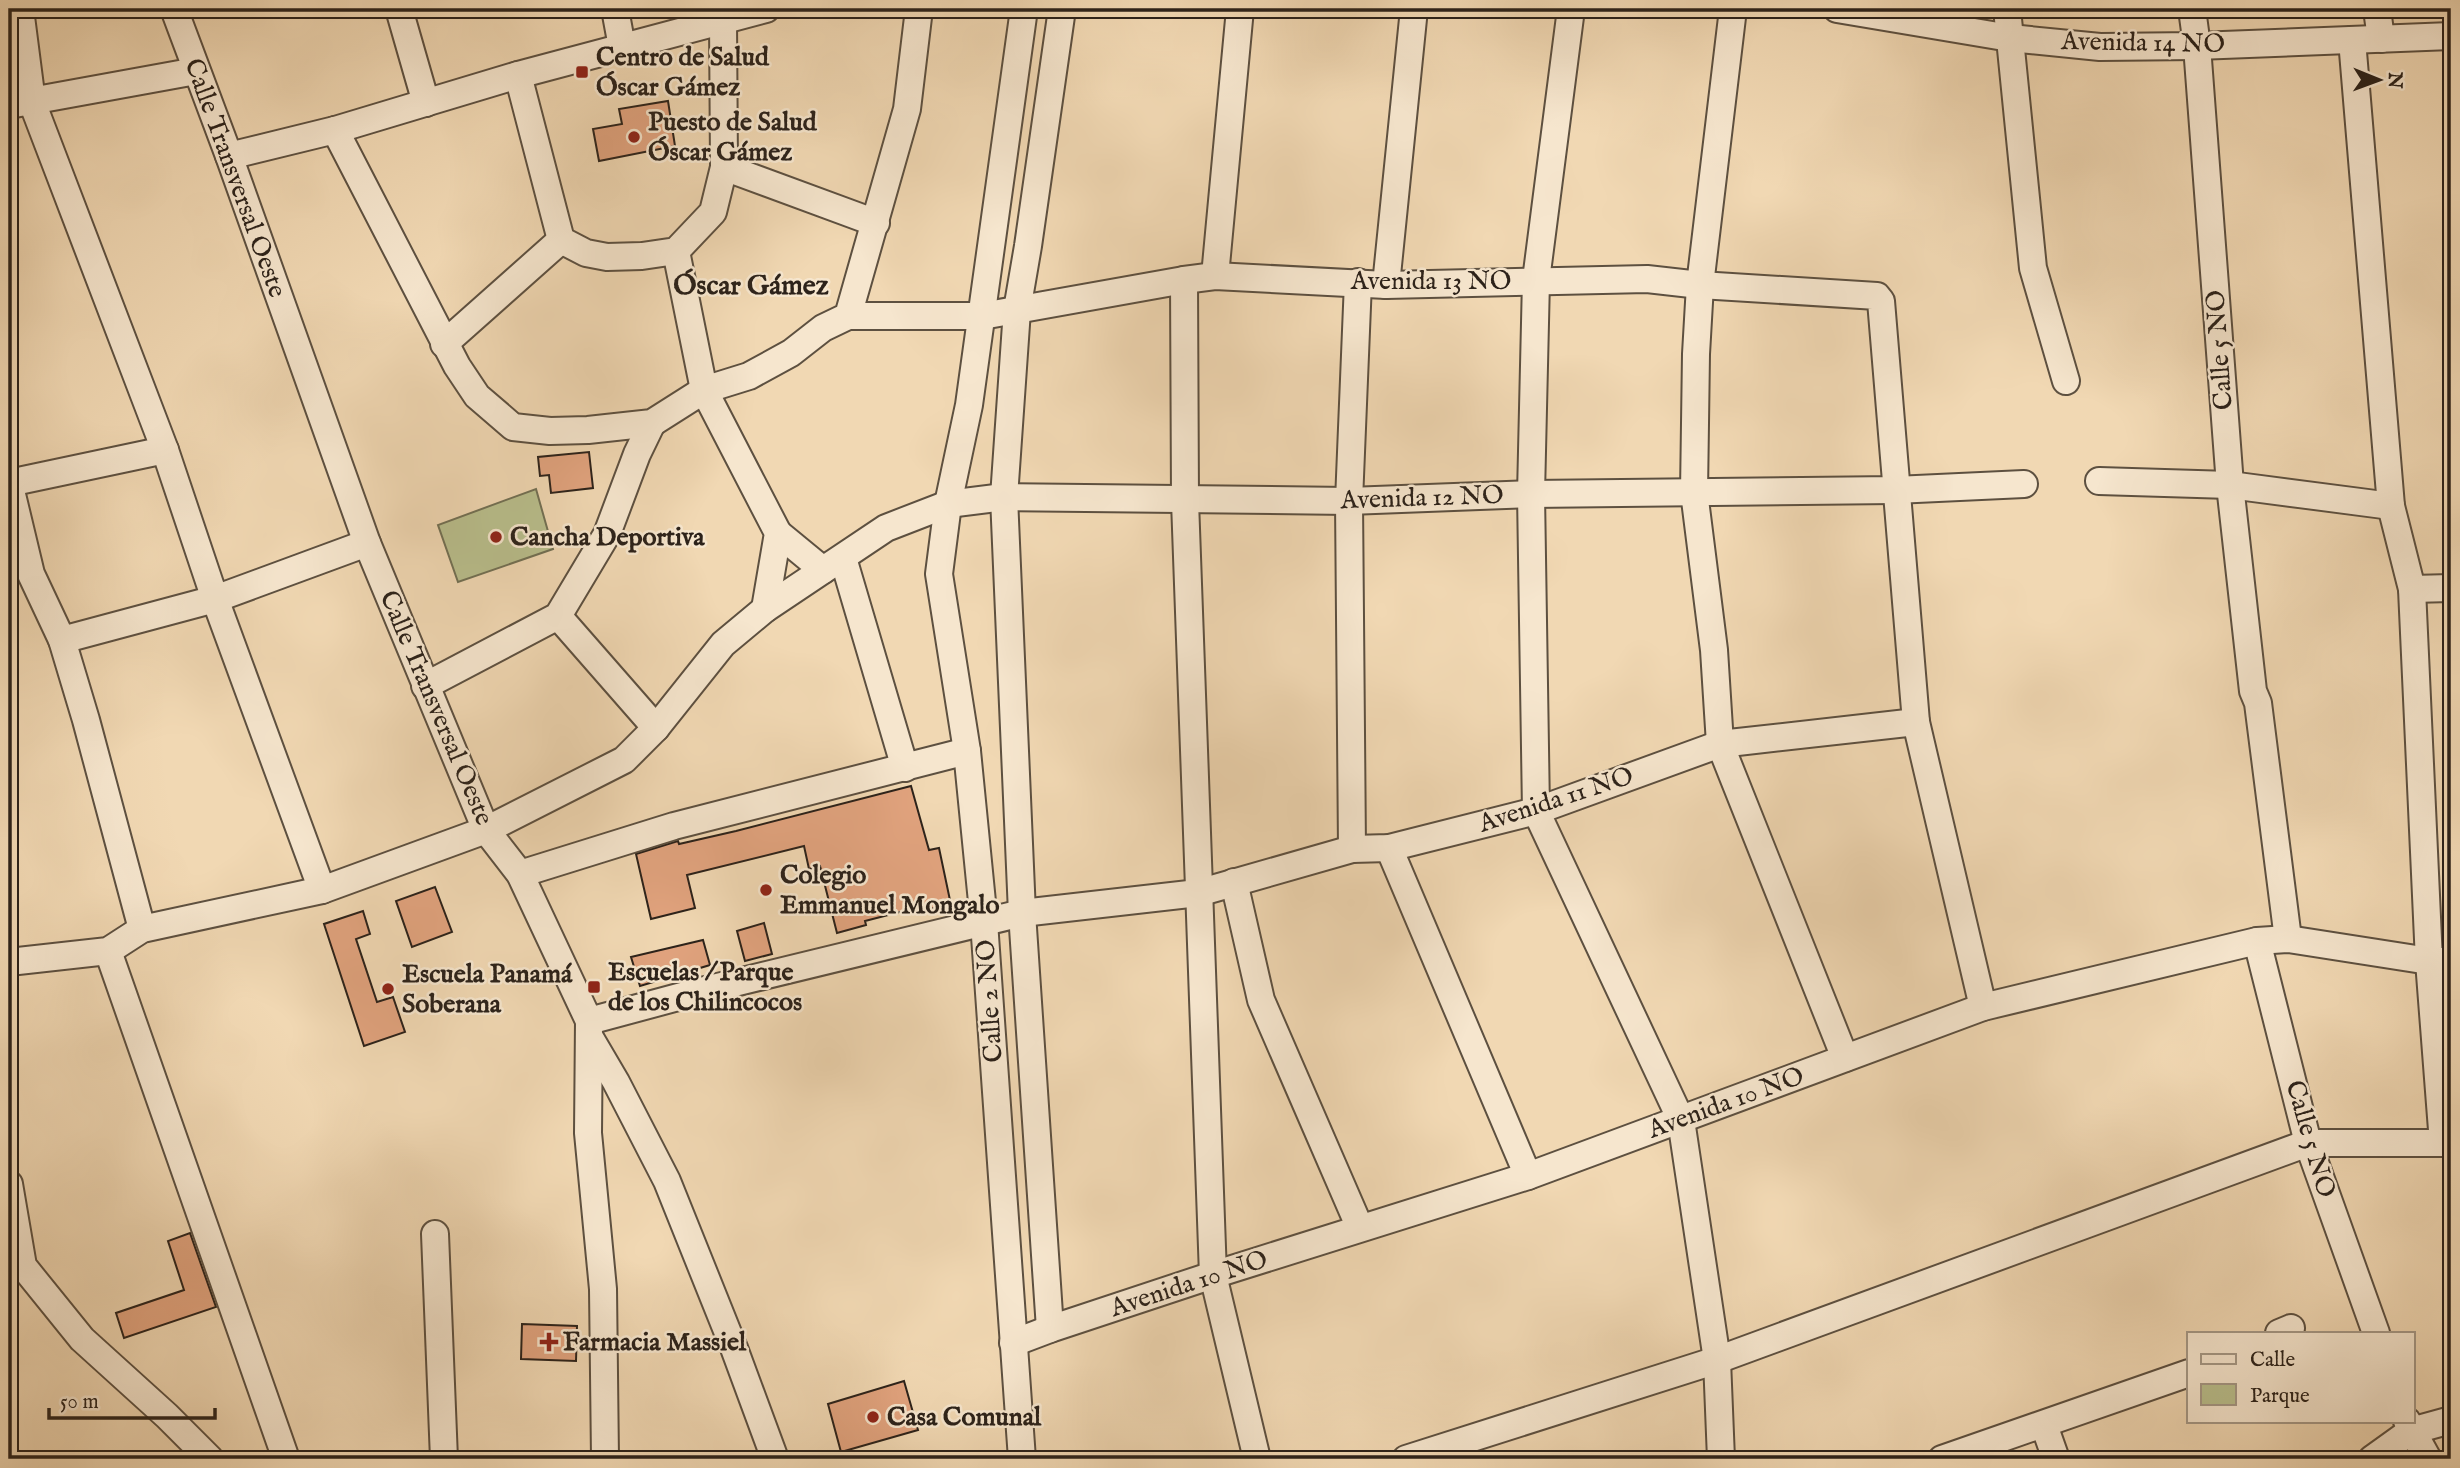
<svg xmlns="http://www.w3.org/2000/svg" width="2460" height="1468" font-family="'IM FELL English',serif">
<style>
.green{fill:#b9bf8d;stroke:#727054;stroke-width:2}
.building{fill:#e1a37e;stroke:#2c221a;stroke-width:2}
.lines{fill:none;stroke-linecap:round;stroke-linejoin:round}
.minor-casing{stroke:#5d5040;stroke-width:30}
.minor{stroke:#f6e6ce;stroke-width:26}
.poi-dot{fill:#8f2418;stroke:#f6e6ce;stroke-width:2.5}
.labels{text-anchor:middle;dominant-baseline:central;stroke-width:5;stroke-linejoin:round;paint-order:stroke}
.street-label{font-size:26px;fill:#2c221a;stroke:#f6e6ce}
.poi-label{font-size:26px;font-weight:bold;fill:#2c221a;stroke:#f6e6ce;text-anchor:start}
.neighbourhood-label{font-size:28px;font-weight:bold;fill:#2c221a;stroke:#f6e6ce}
</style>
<rect width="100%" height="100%" fill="#f1d8b3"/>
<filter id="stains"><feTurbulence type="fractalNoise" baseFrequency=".00286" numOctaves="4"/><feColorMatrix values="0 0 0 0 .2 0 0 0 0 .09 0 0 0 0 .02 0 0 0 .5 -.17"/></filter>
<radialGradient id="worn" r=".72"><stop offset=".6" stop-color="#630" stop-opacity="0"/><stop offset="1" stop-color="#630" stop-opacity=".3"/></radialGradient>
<!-- green -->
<polygon class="green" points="536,489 553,549 458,582 438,525"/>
<!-- building -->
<g class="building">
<polygon points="668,101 675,146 599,161 593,129 622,124 619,109"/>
<polygon points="589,452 593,488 551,493 549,475 540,476 538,457"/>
<polygon points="911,786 929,850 939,848 951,905 924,910 923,906 865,921 866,925 837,933 820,866 809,869 804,846 687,875 695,908 651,919 636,854 678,841 679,844 736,831"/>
<polygon points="435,887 452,932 412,947 396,901"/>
<polygon points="363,911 370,934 356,939 377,1002 393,997 405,1032 364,1046 324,924"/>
<polygon points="764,923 772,954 745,961 737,931"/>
<polygon points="703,940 710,965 640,986 631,957"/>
<polygon points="190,1233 216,1307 124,1338 116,1313 184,1290 168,1241"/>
<polygon points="522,1324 577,1326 576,1361 521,1359"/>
<polygon points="904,1381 918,1430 841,1452 828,1404"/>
</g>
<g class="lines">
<!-- minor casing -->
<g class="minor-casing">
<g id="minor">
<polyline points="20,9 32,102 165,450 215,599 322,890"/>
<polyline points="174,9 229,156 367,543 486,830 520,874 589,1021 588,1133 603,1289 605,1459"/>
<polyline points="399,9 426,103"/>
<polyline points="615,9 622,47"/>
<polyline points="1571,9 1536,280 1531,494 1536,811 1681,1120 1717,1360 1721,1459"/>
<polyline points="1733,9 1700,285 1696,354 1694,492 1714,650 1720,744 1845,1058"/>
<polyline points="1837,9 2010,38 2100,47 2197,46 2451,36"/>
<polyline points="2007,9 2033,268 2066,381"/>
<polyline points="2192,9 2197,46 2230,485 2253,691 2258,703 2288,939"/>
<polyline points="2377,9 2381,39"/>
<polyline points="2352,40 2391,506 2412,589 2429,961 2443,1143"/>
<polyline points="518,75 561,240 586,253 607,257 642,256 676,251 713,212 724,167 723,20"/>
<polyline points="9,105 196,71"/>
<polyline points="335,130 457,366 477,396 513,427 550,431 588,430 652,423 704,390 749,376 791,353 823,328 848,316 907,109 919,9"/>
<polyline points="229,156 335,130 518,75 766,9"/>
<polyline points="724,167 876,223"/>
<polyline points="676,251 704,390 778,533 765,609"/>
<polyline points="1215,276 1240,9"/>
<polyline points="1184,280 1185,501 1213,1275 1257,1459"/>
<polyline points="1386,285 1414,9"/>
<polyline points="848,316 982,316 1184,280 1215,276 1386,285 1647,279 1700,285 1877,296 1881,301 1916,722 1983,1007"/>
<polyline points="444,344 561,240"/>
<polyline points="2099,481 2230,485 2391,506"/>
<polyline points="9,482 31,574 62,640 86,720 142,929"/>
<polyline points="9,483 165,450"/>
<polyline points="778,533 823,570"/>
<polyline points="843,558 905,768"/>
<polyline points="2412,589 2451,588"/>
<polyline points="558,616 656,728"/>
<polyline points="62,640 215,599 367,543"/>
<polyline points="425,686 558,616 607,534 637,454 652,423"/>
<polyline points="1389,848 1528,1176"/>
<polyline points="1352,849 1349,501 1358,282"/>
<polyline points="520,874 674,826 967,751"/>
<polyline points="1234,882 1261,1000 1360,1228"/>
<polyline points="2257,941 2308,1143 2376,1333"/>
<polyline points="108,951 286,1459"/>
<polyline points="9,962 108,951 142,929 322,890 486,830 624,760 656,728 723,644 765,609 886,528 948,504 1004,497 1349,501 1531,494 1895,490 2024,484"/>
<polyline points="589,1021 693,993 1022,913 1198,893 1352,849 1389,848 1536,811 1720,744 1916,722"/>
<polyline points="589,1036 616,1082 667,1181 734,1348 775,1459"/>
<polyline points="9,1184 23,1266 82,1339 167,1416 210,1459"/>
<polyline points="435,1234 444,1459"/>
<polyline points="1050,1329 1022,913 1004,497 1017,310 1028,246 1062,9"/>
<polyline points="2279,1333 2291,1328"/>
<polyline points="1013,1343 1050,1329 1213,1275 1528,1176 1983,1007 2257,941 2288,939 2429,961 2451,961"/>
<polyline points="2407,1421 2428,1459"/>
<polyline points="2044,1425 2056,1459"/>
<polyline points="1022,1459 984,922 967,751 939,574 948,504 969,405 1024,9"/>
<polyline points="1406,1459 1717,1360 2308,1143 2451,1143"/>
<polyline points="1942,1459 2189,1373"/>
<polyline points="2372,1459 2411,1431 2451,1420"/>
</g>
</g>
<!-- minor -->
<use href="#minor" class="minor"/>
</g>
<!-- markers -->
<g class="poi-dot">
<rect x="575" y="65" width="14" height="14" rx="3.5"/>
<circle cx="634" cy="137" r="7"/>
<circle cx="496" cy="537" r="7"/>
<circle cx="766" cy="890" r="7"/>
<rect x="587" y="980" width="14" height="14" rx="3.5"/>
<circle cx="388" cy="989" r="7"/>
<path d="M545.5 1331.5h7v7h7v7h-7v7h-7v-7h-7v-7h7z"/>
<circle cx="873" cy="1417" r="7"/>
</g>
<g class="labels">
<!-- street labels -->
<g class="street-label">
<text transform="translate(2143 43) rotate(1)">Avenida 14 NO</text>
<text transform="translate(235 178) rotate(70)">Calle Transversal Oeste</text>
<text x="1431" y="281">Avenida 13 NO</text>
<text transform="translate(2220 350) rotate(-94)">Calle 5 NO</text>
<text transform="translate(1422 498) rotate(-2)">Avenida 12 NO</text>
<text transform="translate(436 708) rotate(67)">Calle Transversal Oeste</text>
<text transform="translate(1556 800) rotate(-18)">Avenida 11 NO</text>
<text transform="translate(990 1001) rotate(-94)">Calle 2 NO</text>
<text transform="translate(1726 1103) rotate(-20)">Avenida 10 NO</text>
<text transform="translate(2310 1139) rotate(74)">Calle 5 NO</text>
<text transform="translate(1189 1284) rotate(-18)">Avenida 10 NO</text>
</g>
<!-- poi labels -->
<g class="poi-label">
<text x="596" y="57">Centro de Salud<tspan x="596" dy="30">Óscar Gámez</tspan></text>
<text x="648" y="122">Puesto de Salud<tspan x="648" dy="30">Óscar Gámez</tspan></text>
<text x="510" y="537">Cancha Deportiva</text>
<text x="780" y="875">Colegio<tspan x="780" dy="30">Emmanuel Mongalo</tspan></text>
<text x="608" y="972">Escuelas / Parque<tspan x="608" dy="30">de los Chilincocos</tspan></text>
<text x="402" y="974">Escuela Panamá<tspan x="402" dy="30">Soberana</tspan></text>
<text x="563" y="1342">Farmacia Massiel</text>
<text x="887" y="1417">Casa Comunal</text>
</g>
<!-- neighbourhood labels -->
<g class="neighbourhood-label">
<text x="751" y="286">Óscar Gámez</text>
</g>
</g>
<!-- margin -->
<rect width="2460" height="1468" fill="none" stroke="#f1d8b3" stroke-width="35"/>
<rect x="10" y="10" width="2439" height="1447" fill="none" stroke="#2c221a" stroke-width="3.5"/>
<rect x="18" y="18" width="2425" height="1433" fill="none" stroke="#2c221a" stroke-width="2"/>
<!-- legend -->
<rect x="2187" y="1332" width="228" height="91" fill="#f6e6ce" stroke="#a59886" stroke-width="2"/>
<rect x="2201" y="1354" width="35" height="10" fill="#f6e6ce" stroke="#a59886" stroke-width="2"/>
<text x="2250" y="1366" font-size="21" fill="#2c221a">Calle</text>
<rect x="2201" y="1384" width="35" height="21" fill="#b9bf8d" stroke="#a59886" stroke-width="2"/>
<text x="2250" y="1402" font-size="21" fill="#2c221a">Parque</text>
<!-- north arrow -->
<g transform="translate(2379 80) rotate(91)" stroke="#f6e6ce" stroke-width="5" paint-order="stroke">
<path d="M0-5L12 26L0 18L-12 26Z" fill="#2c221a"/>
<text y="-10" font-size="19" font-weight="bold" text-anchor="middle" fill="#2c221a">N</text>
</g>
<!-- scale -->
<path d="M49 1408v10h166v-10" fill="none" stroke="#2c221a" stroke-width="3.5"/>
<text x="60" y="1408" font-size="21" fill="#2c221a" stroke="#f6e6ce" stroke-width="5" paint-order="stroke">50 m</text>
<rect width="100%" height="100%" filter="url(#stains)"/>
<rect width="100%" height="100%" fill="url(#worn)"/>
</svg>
